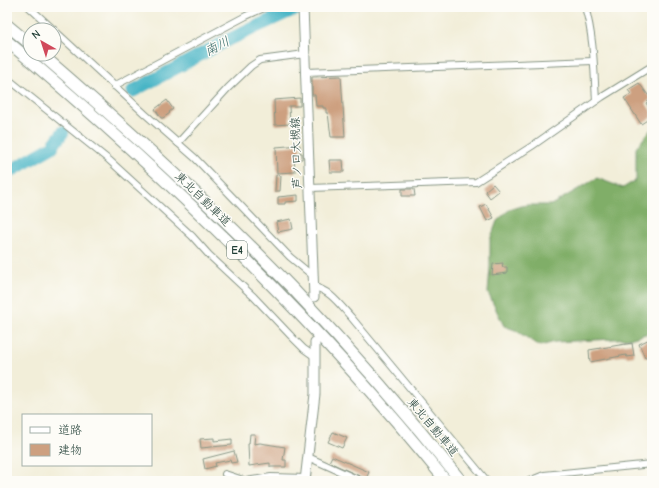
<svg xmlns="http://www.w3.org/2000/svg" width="659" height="488" font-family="'Comic Neue','Klee One',sans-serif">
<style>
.forest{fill:#80ae67;stroke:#50764e}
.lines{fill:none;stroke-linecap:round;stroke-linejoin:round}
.river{stroke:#49b5c6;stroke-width:13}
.building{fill:#cda080}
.minor-casing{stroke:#889686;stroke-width:8}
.secondary-casing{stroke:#889686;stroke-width:11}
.motorway-casing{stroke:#889686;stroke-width:13}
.minor{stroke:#fff;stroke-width:6}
.secondary{stroke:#fff;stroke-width:9}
.motorway{stroke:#fff;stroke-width:11}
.labels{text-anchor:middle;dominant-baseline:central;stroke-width:3;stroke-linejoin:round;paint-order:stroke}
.shield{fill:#fdfcf7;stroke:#62766e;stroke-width:1}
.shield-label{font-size:11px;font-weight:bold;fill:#1f3d34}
.street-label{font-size:12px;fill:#1f3d34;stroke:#fdfcf7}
.water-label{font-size:13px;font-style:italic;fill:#2c6160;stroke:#fdfcf7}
</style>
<rect width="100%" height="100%" fill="#fdfcf7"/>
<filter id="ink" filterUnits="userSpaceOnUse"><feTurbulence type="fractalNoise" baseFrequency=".025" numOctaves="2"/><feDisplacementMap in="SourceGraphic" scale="8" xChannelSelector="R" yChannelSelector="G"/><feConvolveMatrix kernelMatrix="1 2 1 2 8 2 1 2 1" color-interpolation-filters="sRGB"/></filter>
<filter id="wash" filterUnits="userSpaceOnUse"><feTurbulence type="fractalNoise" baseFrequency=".012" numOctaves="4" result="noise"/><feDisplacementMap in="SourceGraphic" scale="16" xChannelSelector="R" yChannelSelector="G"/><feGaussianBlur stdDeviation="0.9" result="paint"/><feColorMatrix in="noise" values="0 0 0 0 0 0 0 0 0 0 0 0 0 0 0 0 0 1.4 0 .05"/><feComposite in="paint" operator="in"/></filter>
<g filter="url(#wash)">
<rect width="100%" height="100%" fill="#f2eed9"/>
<!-- forest -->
<polygon class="forest" points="652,128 652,332 633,338 555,342 540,346 515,330 504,326 488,293 490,267 490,240 497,221 510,209 526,205 551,205 597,178 623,188 636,180 636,148"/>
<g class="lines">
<!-- river -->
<g class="river">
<polyline points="133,91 226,41 288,12 303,7"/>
<polyline points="7,173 52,147 63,132"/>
</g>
</g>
<g id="blocks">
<!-- building -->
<g class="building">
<polygon points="341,76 345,137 331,137 328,113 326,113 326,108 323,108 323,106 316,106 315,95 312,95 312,77"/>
<polygon points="639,83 651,99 646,103 652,113 652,117 641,124 624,98 631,94 628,90"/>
<polygon points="300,98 300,106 289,106 290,124 275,125 274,100"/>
<polygon points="167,100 173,109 169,112 170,113 163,118 161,118 155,109"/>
<polygon points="300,145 300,153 302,153 302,159 294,159 295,172 277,173 276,147"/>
<polygon points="329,160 343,160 344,172 330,172"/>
<polygon points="276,175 281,176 280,191 275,191"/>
<polygon points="493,184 499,191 490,198 485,191"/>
<polygon points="402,189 414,189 415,196 402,196"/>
<polygon points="298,195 298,201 285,202 285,204 278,204 278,197"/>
<polygon points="486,204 494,218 487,221 480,207"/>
<polygon points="291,219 293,229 278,232 276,222"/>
<polygon points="503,263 502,267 507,267 507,273 492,275 493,264"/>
<polygon points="652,338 652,355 645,358 639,344"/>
<polygon points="632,343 634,356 627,357 626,355 590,362 589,350"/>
<polygon points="333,432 347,438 342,448 328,442"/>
<polygon points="250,434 255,434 254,444 260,443 285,447 283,460 286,460 286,467 270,467 270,463 249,466 248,444 249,444"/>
<polygon points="214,438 214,441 232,439 232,445 201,448 200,439"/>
<polygon points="234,451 237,462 231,463 230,460 215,463 216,466 205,469 203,459"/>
<polygon points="332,456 369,472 366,479 329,462"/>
</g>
</g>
</g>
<g filter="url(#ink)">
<use href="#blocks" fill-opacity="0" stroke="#889686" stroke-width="1"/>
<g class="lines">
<!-- minor casing -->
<g class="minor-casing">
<g id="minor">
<polyline points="29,7 54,30"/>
<path d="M585,7C594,37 594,69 596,101"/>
<polyline points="54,30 145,114 195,158 290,257 313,276"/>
<polyline points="306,72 593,61"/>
<polyline points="7,78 109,160 192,236 209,255 254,297 291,336 304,349 314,356"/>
<polyline points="114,86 246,16 266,7"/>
<polyline points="178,143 228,88 251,66 260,60 305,54"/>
<polyline points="310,188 476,182 532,146 602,97 652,66"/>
<path d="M313,287C329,289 340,305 351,317L487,481"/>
<polyline points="308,457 361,481"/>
<polyline points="225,474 246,481 271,477 306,478"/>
<polyline points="529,481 544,475 652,464"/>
</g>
</g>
<!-- secondary casing -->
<g class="secondary-casing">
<g id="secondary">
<polyline points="303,7 314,297"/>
<polyline points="305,481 315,394 315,342"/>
</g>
</g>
<!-- motorway casing -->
<g class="motorway-casing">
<g id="motorway">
<polyline points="7,25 30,44"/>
<path d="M7,41C166,174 316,320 446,481"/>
<path d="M41,54C128,129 214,207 294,290C352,351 408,415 461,481"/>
</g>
</g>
<!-- minor -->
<use href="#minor" class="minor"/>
<!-- secondary -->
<use href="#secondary" class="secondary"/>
<!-- motorway -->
<use href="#motorway" class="motorway"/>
</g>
</g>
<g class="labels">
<!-- shield labels -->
<rect class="shield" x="227" y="241" width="20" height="18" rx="3"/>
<g class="shield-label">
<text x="237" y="250">E4</text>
</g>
<!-- street labels -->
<g class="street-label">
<text transform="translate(296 153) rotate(-92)">芦ノ口大槻線</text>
<text transform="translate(203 199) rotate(44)">東北自動車道</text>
<text transform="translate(433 427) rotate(50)">東北自動車道</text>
</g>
<!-- water labels -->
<g class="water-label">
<text transform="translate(217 46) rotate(-27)">南川</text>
</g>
</g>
<!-- margin -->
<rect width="659" height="488" fill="none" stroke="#fdfcf7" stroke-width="24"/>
<!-- legend -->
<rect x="22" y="414" width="130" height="52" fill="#fdfcf7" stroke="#a4b0a9"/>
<rect x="30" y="427" width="20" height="6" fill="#ffffff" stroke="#a4b0a9"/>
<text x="58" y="434" font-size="12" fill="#1f3d34">道路</text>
<rect x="30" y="444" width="20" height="12" fill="#cda080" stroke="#a4b0a9"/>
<text x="58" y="454" font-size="12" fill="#1f3d34">建物</text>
<!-- north arrow -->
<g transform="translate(42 42) rotate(321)"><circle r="19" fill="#fdfcf7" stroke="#a4b0a9"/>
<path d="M0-3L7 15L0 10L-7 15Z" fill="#d1495b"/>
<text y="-6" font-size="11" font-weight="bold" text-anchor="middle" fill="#1f3d34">N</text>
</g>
</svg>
